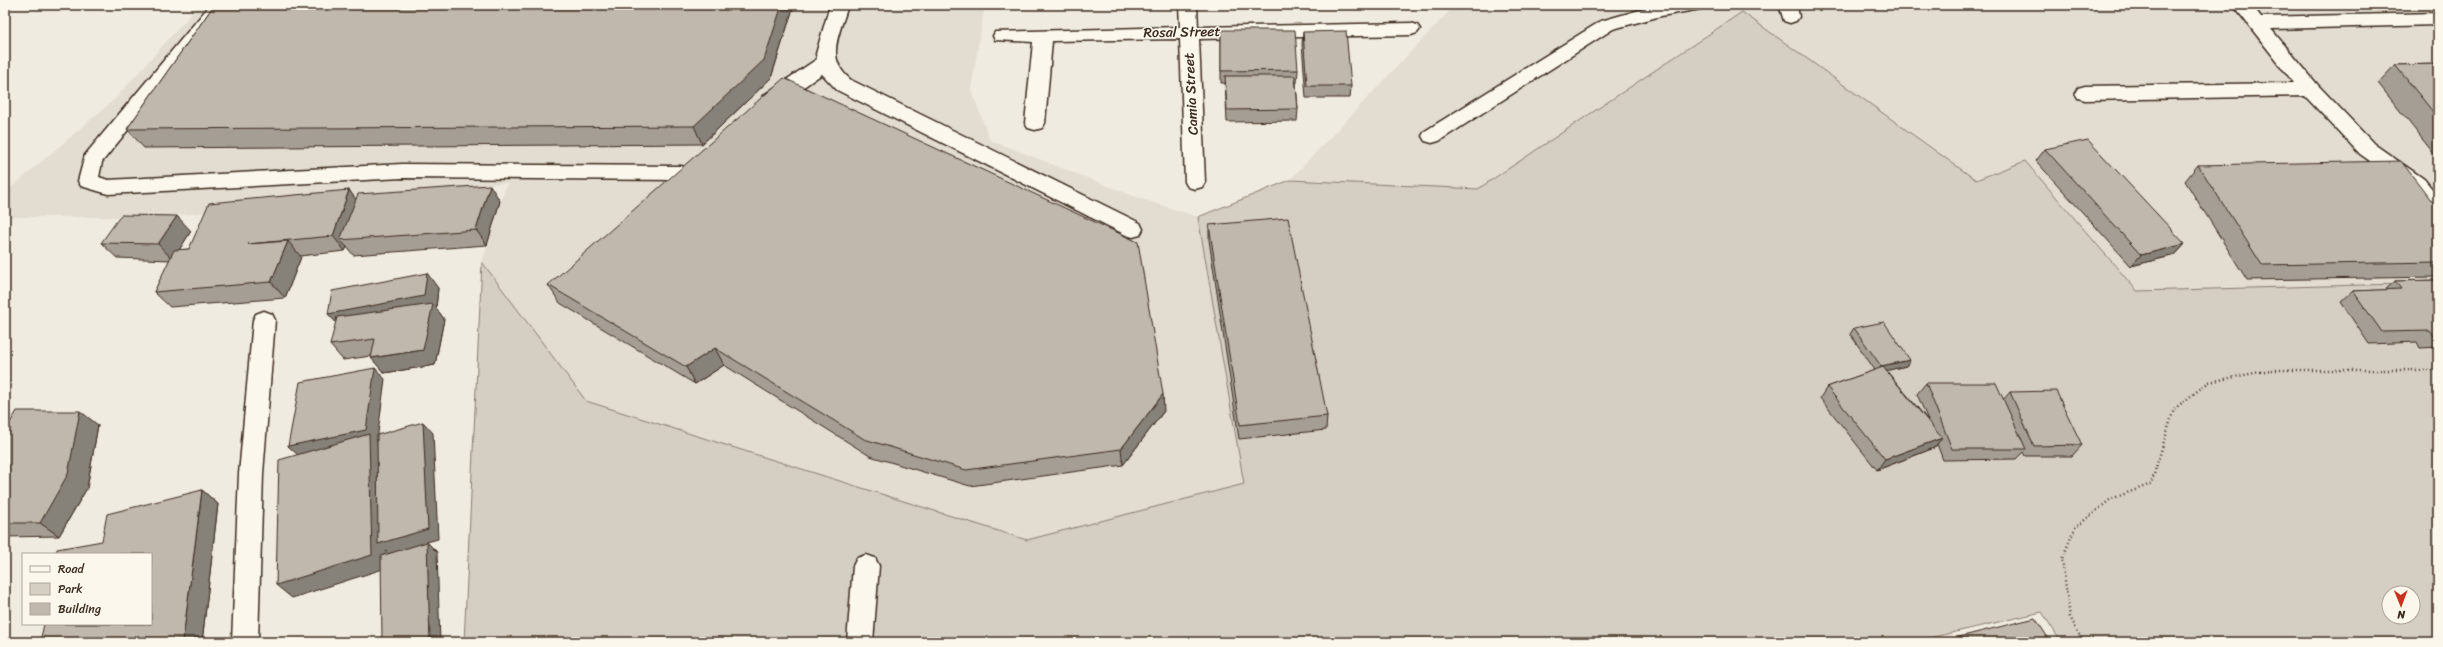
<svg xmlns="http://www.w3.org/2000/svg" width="2443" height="647" font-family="Sriracha,sans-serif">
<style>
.built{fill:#e2dcd1}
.green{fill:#d5cec3;stroke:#887c70;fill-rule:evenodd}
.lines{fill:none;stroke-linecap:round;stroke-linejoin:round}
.minor-casing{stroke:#3b2a1e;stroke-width:3}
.path{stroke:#3b2a1e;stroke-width:2.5;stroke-dasharray:1 3;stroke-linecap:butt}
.minor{fill:#fbf7ec;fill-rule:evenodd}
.wall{fill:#a59e95;stroke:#3b2a1e}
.shaded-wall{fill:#868179;stroke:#3b2a1e}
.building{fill:#c0b8ad;stroke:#3b2a1e}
.labels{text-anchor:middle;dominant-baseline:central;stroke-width:3;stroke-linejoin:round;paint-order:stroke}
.street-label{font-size:14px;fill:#3b2a1e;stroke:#fbf7ec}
</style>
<rect width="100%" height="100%" fill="#f0ebe0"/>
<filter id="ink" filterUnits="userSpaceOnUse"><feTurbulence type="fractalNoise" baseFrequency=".025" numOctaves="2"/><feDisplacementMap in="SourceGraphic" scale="8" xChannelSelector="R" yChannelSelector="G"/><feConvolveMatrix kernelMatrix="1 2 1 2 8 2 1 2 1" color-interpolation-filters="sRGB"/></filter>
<g filter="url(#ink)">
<!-- built -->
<g class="built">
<polygon points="199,5 985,5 971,89 990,140 1139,198 1198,217 1244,484 1027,540 586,401 482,262 507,183 160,217 5,217 5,193 116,98"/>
<polygon points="1455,5 2438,5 2438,283 2137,291 2025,161 1976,180 1742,12 1478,189 1290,180"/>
</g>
<!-- green -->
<path class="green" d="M1742,12L1976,180L2025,161L2137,291L2438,283V642H2061L2042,612L1912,642H464L482,262L586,401L1027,540L1244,484L1198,217L1290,180L1478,189ZM2389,593H2413V617H2389Z"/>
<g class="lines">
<!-- minor casing -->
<g class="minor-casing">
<g id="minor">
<polygon points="210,5 229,5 102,162 99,177 108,180 402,164 681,166 688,168 691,173 688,178 681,180 402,178 108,194 81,186 78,181 85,155"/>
<path d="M830,5H848C840,34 824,58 851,80L1140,223L1143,229L1140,235L1133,237L1126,235L837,90L822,74L778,105L771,107L764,105L761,100L764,95L817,59L816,54Z"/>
<polygon points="1179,5 1197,5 1198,27 1411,23 1417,25 1420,29 1417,33 1411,35 1199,39 1205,182 1202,187 1195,189 1188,187 1185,182 1180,39 1052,41 1045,123 1042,128 1035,130 1028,128 1025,123 1033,42 995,40 993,36 995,32 1180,27"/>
<polygon points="1657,5 1704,5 1701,9 1661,16 1613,29 1439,141 1432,143 1425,141 1422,136 1425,131 1601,21"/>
<polygon points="1779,5 1797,5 1799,17 1796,21 1790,23 1784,21"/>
<polygon points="2233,5 2252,5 2261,17 2438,13 2438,25 2271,29 2317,84 2374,144 2424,179 2438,196 2438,218 2431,215 2410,189 2360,154 2305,96 2085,100 2078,98 2075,93 2078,88 2085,86 2294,83"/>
<polygon points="264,311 272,314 275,320 263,474 258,642 232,642 239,474 253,320 256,314"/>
<polygon points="866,555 875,558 879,566 873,642 847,642 853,566 857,558"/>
</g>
</g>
<!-- path -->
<polyline class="path" points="2083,642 2070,617 2062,559 2075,528 2111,499 2151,484 2174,409 2209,382 2270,370 2438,370"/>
<!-- minor -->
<use href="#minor" class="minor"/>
</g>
<!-- wall -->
<g class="wall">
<polygon points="214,5 794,5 771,78 702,144 144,148 127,129"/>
<polygon points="1221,30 1298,70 1297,83 1296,83 1298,109 1297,121 1227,122 1225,83 1221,83"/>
<polygon points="1303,32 1351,86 1350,98 1306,98 1302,44"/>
<polygon points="2438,64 2438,159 2378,83 2395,65"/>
<polygon points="2045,149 2185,244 2175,255 2131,266 2036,161"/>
<polygon points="2198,165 2438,209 2438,277 2247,280 2185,181"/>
<polygon points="349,190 356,200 500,201 487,245 353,255 347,247 345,251 300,256 301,257 285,298 170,307 154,292 170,260 117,258 101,243 191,231 179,250 189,249"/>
<polygon points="1209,225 1327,416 1326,430 1239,439 1209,240"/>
<polygon points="2438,280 2438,347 2420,348 2417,342 2369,344 2341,302 2353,291 2385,290 2395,281"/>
<polygon points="548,285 1164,411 1123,465 970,486 870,456 724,365 695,384 560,303"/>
<polygon points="438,288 436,308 444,319 435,365 384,373 371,356 343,360 330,345"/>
<polygon points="1854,328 1910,360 1906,366 1886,370 1928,420 1917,394 1926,383 2004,399 2010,392 2082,445 2072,456 2025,456 2023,452 2016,459 1943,460 1937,444 1934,448 1877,470 1820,398 1827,387 1875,370 1850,334"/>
<polygon points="98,425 87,488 59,536 5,537 5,431"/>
<polygon points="202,490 218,504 202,642 40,642 102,541"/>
</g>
<!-- shaded-wall -->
<g class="shaded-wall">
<polygon points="782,5 794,5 771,78 702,144 694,126"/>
<polygon points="490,185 500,201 487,245 476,230"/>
<polygon points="349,190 361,206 340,240 347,247 345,251 333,236"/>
<polygon points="177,216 191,231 173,260 158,244"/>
<polygon points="288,241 301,257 285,298 271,282"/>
<polygon points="2185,244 2175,255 2131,266 2141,255"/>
<polygon points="427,273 438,288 436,308 444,319 435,365 384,373 371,358 423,350 342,329 328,314"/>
<polygon points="715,348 724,365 695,384 686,367"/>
<polygon points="1910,360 1906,366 1877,373 1881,366"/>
<polygon points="375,368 385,379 377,441 376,441 383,448 423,422 433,433 438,539 427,542 437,552 440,642 430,642 389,554 386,551 386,568 292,598 276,585 300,457 288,446"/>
<polygon points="1163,394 1164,411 1123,465 1121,449"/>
<polygon points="80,411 98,425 87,488 59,536 40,523"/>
<polygon points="1942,438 1934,448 1877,470 1885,459"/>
<polygon points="202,490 218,504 202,642 187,642 183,639"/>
</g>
<!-- building -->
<g class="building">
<polygon points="214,5 782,5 764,60 694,126 127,129"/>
<polygon points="1221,30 1295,30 1298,70 1221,71"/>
<polygon points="1346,31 1351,86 1307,86 1303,32"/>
<polygon points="2438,64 2438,118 2395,65"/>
<polygon points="1225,76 1295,76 1298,109 1227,110"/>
<polygon points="784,78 1138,242 1163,394 1121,449 966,470 864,439 715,348 686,367 548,285"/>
<polygon points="2088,140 2185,244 2141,255 2045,149"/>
<polygon points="2401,161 2438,209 2438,262 2262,265 2198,165"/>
<polygon points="490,185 476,230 340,240 358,194"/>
<polygon points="349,190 333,236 248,244 288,241 271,282 154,292 174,250 189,249 209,203"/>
<polygon points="121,215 177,216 158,244 101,243"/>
<polygon points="1288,218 1327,416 1240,425 1209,225"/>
<polygon points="427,273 424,296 328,314 332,291"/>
<polygon points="2438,280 2438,336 2434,336 2430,331 2382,332 2353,291 2401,289 2395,281"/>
<polygon points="433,304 423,350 371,358 375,339 330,345 337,317"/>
<polygon points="1884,322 1910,360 1881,366 1854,328"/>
<polygon points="1883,367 1942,438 1885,459 1827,387"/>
<polygon points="375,368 366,430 288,446 300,382"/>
<polygon points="1926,383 1996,383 2026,449 1952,449"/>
<polygon points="2056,391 2082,445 2034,446 2010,392"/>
<polygon points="17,411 80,411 68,474 40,523 5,523 5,431"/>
<polygon points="423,422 428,529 378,544 377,435"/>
<polygon points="369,434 372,555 276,585 279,460"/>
<polygon points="202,490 183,639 119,642 40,642 44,624 151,624 151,554 56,554 57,549 102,541 107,514"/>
<polygon points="427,542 430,642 382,642 381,556"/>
<polygon points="2035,618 2051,642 1939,642"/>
</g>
</g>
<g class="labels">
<!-- street labels -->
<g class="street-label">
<text transform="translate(1182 32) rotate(-1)">Rosal Street</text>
<text transform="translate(1191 94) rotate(-93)">Camia Street</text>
</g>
</g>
<!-- margin -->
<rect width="2443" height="647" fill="none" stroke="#fbf7ec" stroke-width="20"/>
<rect x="10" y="10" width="2423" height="627" fill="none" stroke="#3b2a1e" stroke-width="1.5" filter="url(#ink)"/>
<!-- legend -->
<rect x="22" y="553" width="130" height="72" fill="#fbf7ec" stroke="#aea59a"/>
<rect x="30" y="566" width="20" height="6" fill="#fbf7ec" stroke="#aea59a"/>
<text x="58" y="573" font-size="12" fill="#3b2a1e">Road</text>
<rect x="30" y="583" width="20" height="12" fill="#d5cec3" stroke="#aea59a"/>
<text x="58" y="593" font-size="12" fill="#3b2a1e">Park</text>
<rect x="30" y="603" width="20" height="12" fill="#c0b8ad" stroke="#aea59a"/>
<text x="58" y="613" font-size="12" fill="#3b2a1e">Building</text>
<!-- north arrow -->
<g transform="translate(2401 605) rotate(179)"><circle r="19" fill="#fbf7ec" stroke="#aea59a"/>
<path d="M0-3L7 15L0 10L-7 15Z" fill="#c8321e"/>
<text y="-6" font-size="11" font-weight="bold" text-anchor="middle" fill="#3b2a1e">N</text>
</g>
</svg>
